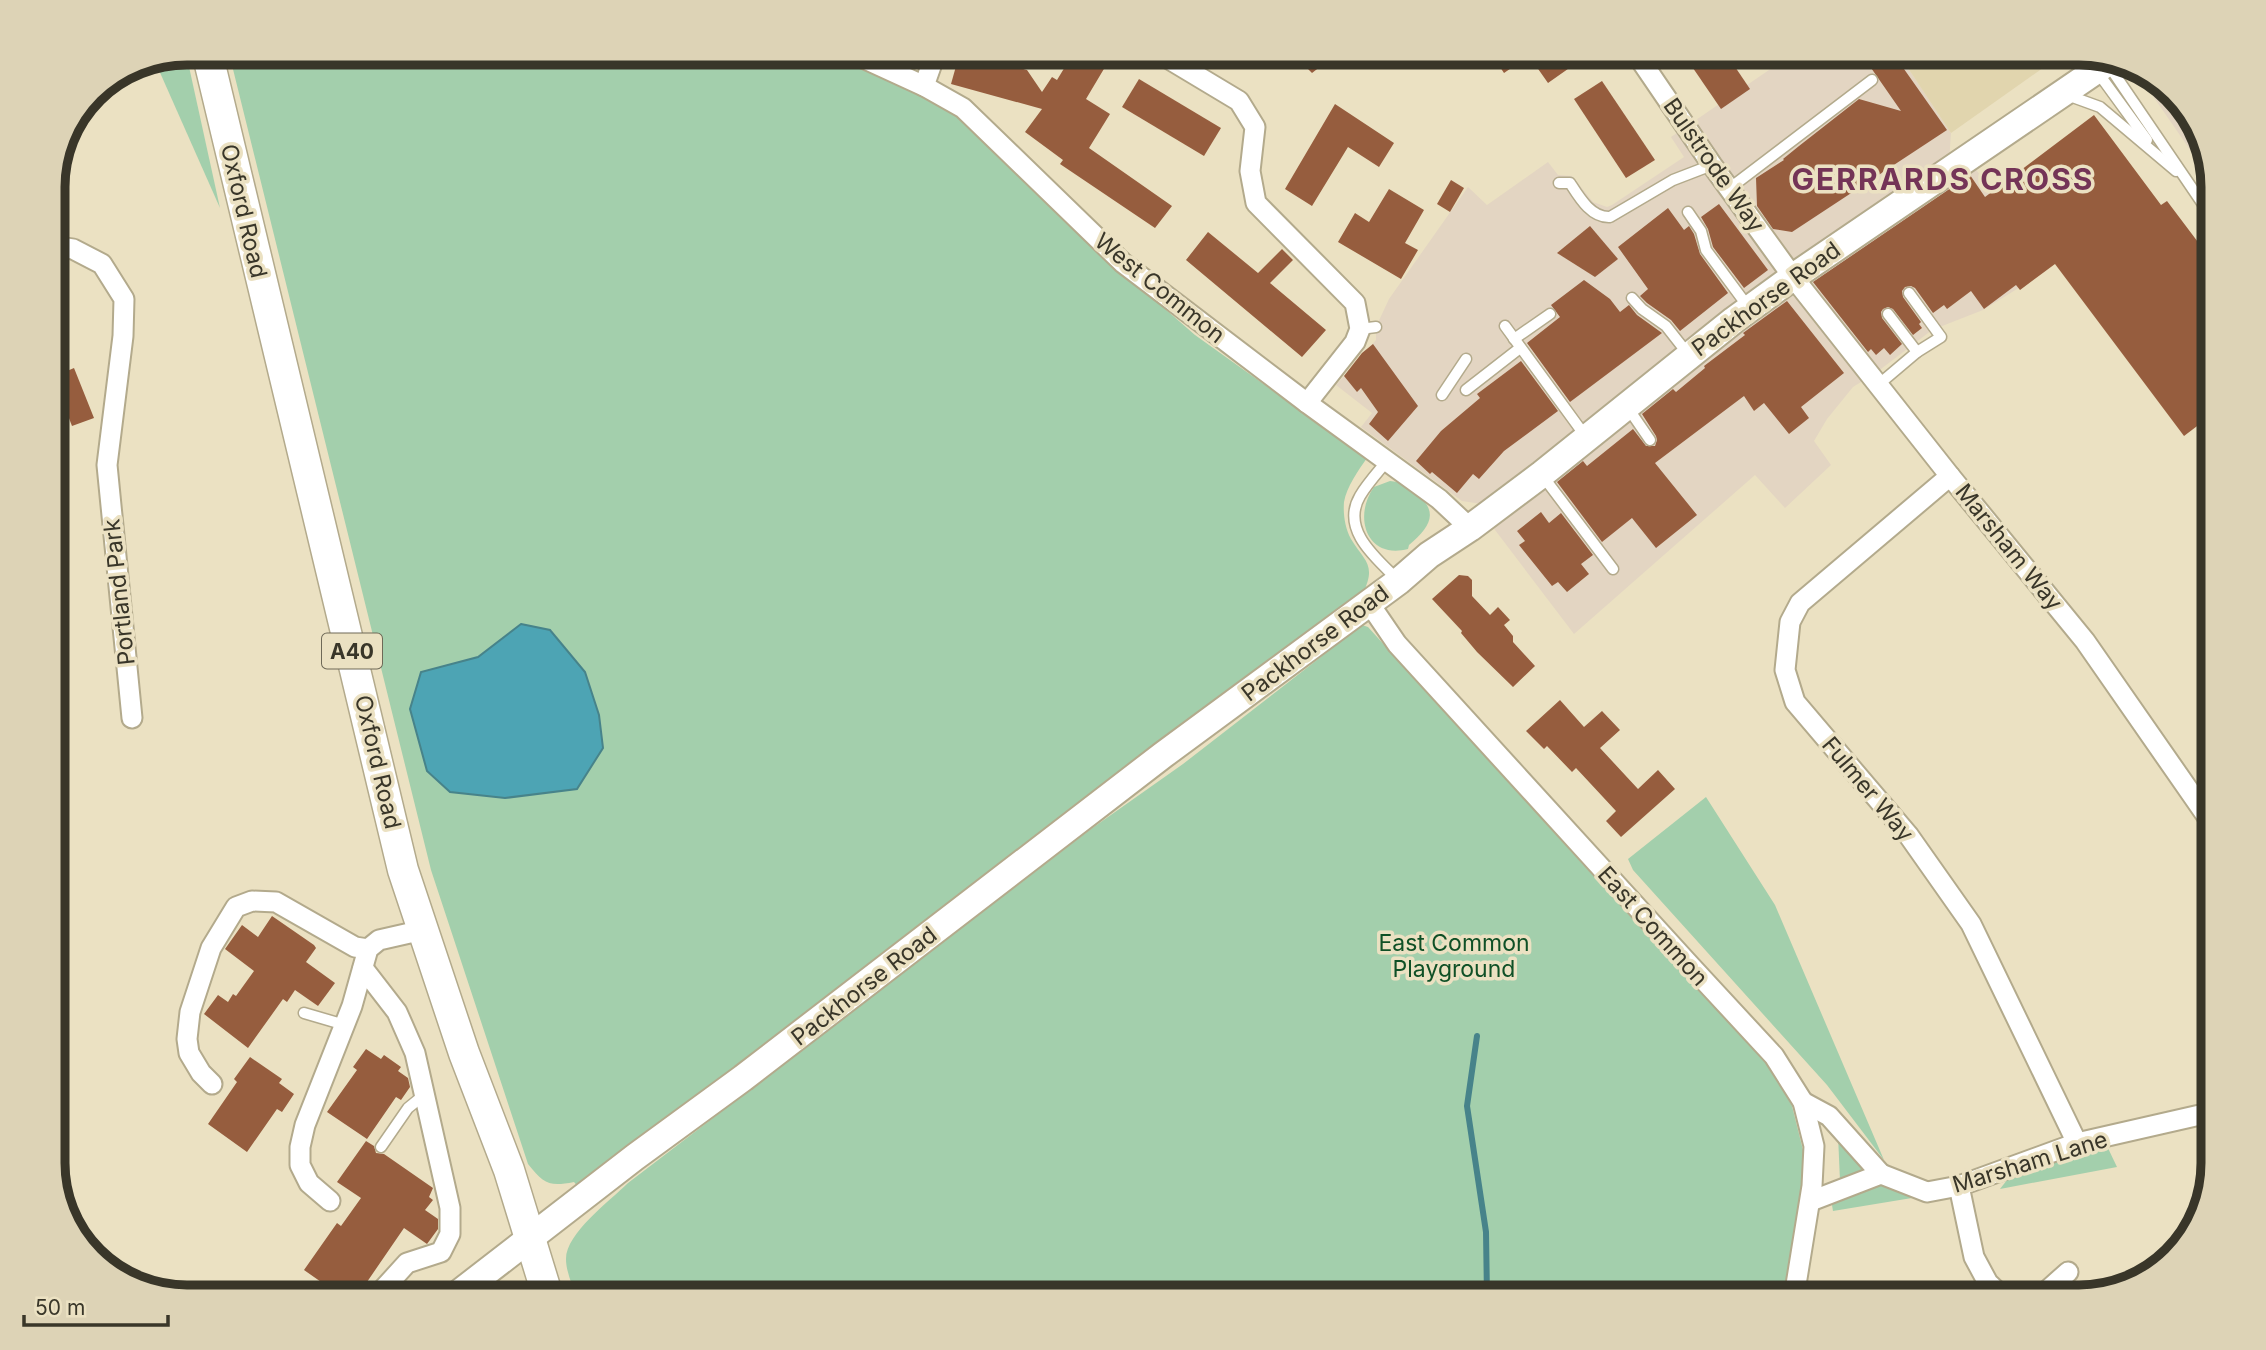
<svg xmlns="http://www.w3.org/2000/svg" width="2266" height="1350" font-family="Inter,sans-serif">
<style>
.commercial{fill:#e3d5c2}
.built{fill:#e1d5ae}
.green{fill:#a3cfac;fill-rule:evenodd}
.water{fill:#4da4b4;stroke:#47838a;stroke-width:2}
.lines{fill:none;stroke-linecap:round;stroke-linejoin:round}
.stream{stroke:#47838a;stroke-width:6}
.building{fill:#965d3e}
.lane-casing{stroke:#b3aa8c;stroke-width:13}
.street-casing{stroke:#b3aa8c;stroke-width:23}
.secondary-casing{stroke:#b3aa8c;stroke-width:30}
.primary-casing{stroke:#b3aa8c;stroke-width:33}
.lane{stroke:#fff;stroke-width:10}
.street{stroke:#fff;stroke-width:19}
.secondary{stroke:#fff;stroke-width:26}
.primary{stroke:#fff;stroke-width:30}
.rail-casing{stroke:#78725f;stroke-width:8}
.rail{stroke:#ebe1c2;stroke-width:5;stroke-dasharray:16;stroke-linecap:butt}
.labels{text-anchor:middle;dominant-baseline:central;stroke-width:7;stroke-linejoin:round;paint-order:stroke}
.shield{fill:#ebe1c2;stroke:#6e6957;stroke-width:2}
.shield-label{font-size:21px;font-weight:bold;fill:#393629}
.street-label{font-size:23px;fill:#393629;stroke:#ebe1c2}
.park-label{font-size:23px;fill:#0f5026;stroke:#ebe1c2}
.district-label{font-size:30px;font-weight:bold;letter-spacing:2px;fill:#743457;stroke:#ebe1c2}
.rim{fill:none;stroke:#393629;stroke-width:9}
</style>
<rect width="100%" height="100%" fill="#ebe1c2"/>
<!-- commercial -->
<g class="commercial">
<polygon points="1794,53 1898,53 1951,133 1949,162 1975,168 2046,271 1983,310 1932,330 1877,372 1853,387 1827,419 1814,441 1831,465 1785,508 1755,475 1574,634 1492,526 1501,507 1462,501 1361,427 1372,413 1336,385 1376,340 1376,327 1389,299 1468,187 1487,205 1548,162 1558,175 1572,176 1593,202 1607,207 1612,205 1684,157 1671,137"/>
<polygon points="2137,68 2147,71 2195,119 2213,183 2137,73"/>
</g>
<!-- built -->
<polygon class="built" points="1898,53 2064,53 1951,133"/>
<!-- green -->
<g class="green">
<path d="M838,52L864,63L952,112L979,133L1117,267L1195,335L1367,458C1358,471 1347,486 1344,502C1343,514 1345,528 1351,539C1364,561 1377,564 1363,593L579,1188L574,1182C549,1187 544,1184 528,1164L431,870L229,53ZM551,630L585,672L599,715L505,798L450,792L427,771L421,673L478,657Z"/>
<polygon points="186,53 220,208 154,59"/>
<path d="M1390,481C1401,482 1406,486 1415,493C1441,512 1429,528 1409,545L1408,549C1366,560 1353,516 1374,487Z"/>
<path d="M1362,625L1368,627L1687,979L1769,1064L1792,1106L1803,1150V1190L1784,1297H576C573,1286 566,1272 566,1259C566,1233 610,1201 628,1183L1091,829L1183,764Z"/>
<polygon points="1706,797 1775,905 1884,1160 1827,1085 1633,870 1628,859"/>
<polygon points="1838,1135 1863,1166 1862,1172 1840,1181"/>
<polygon points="2106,1144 2117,1167 2000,1189 2014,1171"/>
<polygon points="1888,1183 1918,1197 1833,1211 1831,1199 1842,1189"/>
</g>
<!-- water -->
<g class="water">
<polygon points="521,624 550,630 585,672 599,715 603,748 577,789 505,798 450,792 427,771 410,709 421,672 478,657"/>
<polygon points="1215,1284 1236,1284 1249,1297 1195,1297"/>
</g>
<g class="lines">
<!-- stream -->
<polyline class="stream" points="1477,1036 1467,1106 1486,1232 1487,1297"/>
</g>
<!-- building -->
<g class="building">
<polygon points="960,52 1027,70 1042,92 1052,77 1057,80 1074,52 1114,52 1086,99 1110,114 1089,148 1172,206 1155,228 1060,164 1063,160 1025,132 1042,109 951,84"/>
<polygon points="1291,52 1339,52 1312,73"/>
<polygon points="1490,52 1592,52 1548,83 1529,56 1504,73"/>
<polygon points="1682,52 1725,52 1750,89 1721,109"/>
<polygon points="1860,52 1892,52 1947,130 1792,232 1773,229 1757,206 1756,178 1784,160 1783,159 1799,146 1859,99 1901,111"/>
<polygon points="1139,79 1221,128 1204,156 1122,107"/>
<polygon points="1602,81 1655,160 1626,178 1574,99"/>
<polygon points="1335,104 1394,143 1379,167 1348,147 1312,206 1285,189"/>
<polygon points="2094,115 2161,205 2167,201 2213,262 2213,364 2197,377 2213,399 2213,414 2184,436 2055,264 2020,290 2016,285 1984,309 1971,291 1947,309 1944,305 1933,313 1915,288 1911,286 1905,287 1902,291 1903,297 1921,322 1919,324 1922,328 1913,335 1893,309 1888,307 1883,309 1881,312 1882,318 1902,344 1890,355 1884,348 1876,355 1871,349 1868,352 1813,282 1970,175 1985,197"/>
<polygon points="1451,180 1464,188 1450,212 1437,204"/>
<polygon points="1389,189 1424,210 1405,243 1418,250 1401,279 1338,242 1355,213 1369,222"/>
<polygon points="1719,204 1768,270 1744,288 1713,247 1708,229 1701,217"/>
<polygon points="1668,208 1684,230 1689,226 1694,234 1700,254 1728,293 1680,331 1671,320 1647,303 1640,296 1648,289 1618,247"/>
<polygon points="1590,226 1618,259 1595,277 1557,253"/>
<polygon points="1208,232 1258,273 1282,249 1293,260 1270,283 1326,330 1302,357 1186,260"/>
<polygon points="1584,280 1610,299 1620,312 1629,305 1637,315 1662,333 1570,402 1527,343 1560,317 1551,305"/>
<polygon points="1787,301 1844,373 1801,407 1809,418 1789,434 1764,403 1754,411 1744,396 1655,463 1697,515 1656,548 1632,518 1602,542 1557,482 1583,461 1587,466 1633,429 1646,446 1655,446 1657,440 1656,436 1642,414 1673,389 1676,392 1705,368 1704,366 1745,335 1743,333"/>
<polygon points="1373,344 1418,406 1388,441 1369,424 1378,412 1361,388 1357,392 1344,376 1362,353"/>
<polygon points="1521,361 1558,411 1504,451 1479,479 1473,474 1457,493 1432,472 1430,474 1416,461 1441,431 1480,398 1477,394"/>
<polygon points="74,368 94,418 72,426 53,377"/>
<polygon points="1541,512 1549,523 1561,513 1593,555 1581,564 1589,574 1567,592 1558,582 1552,586 1519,545 1525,541 1517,531"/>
<polygon points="1459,575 1468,576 1472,580 1472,596 1490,615 1498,607 1510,620 1504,625 1513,636 1513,642 1535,666 1513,687 1477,652 1461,633 1462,631 1432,599"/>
<polygon points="1560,700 1584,727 1602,711 1620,730 1600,748 1638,789 1658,770 1675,789 1621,837 1606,821 1616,811 1576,768 1572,772 1547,746 1544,749 1526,731"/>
<polygon points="272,916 314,945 316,948 306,962 335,983 318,1006 295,990 287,1002 283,999 248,1048 204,1014 218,995 228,1002 233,994 236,996 254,971 225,949 242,925 258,937"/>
<polygon points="366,1049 381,1059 384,1055 401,1067 398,1071 408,1078 410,1087 401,1100 396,1097 367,1139 327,1112 357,1070 353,1067"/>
<polygon points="250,1057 282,1079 279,1083 294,1094 282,1112 277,1109 247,1152 208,1124 237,1082 234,1079"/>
<polygon points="366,1141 374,1146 376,1153 384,1154 433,1188 429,1197 433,1200 425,1210 438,1219 438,1229 427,1244 404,1228 356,1298 344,1298 304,1270 337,1223 341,1226 361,1198 337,1182"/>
</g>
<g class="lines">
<!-- lane casing -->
<g class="lane-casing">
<g id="lane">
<polyline points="2107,63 2213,219"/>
<polyline points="2096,70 2147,140"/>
<polyline points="2067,95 2100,107 2176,171"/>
<path d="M1559,183H1570C1579,197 1591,218 1610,217L1673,180L1712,165"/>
<polyline points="1730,188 1872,80"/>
<polyline points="1688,212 1701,231 1706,250 1749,308"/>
<polyline points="1632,298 1642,309 1666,326 1688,354"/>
<polyline points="1888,314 1917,352"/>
<polyline points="1505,326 1586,437"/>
<polyline points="1360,329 1376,327"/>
<polyline points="1514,339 1550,314"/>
<polyline points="1878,385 1917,352 1941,337 1909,293"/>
<polyline points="1466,390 1520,348"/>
<polyline points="1442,395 1466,359"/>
<polyline points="1628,408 1650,440"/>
<path d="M1387,461C1378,472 1367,484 1360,496C1340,530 1377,559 1398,580"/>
<polyline points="1542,475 1613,569"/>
<polyline points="304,1013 345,1025"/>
<polyline points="381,1147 408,1108 424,1095"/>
</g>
</g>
<!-- street casing -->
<g class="street-casing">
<g id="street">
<polyline points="850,52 924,86 963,108 1123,263 1307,403 1439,499 1470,528"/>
<polyline points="1635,52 1712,165 1793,277 1950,476 2085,641 2213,825"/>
<polyline points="1159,53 1239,101 1255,127 1250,171 1256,203 1355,303 1360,329 1355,342 1307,403"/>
<polyline points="924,86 936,52"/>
<polyline points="53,246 73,249 102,264 124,299 123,336 107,465 132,718"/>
<polyline points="1950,476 1800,603 1790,622 1785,670 1795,702 1909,836 1971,924 2077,1143"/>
<polyline points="1369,603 1397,644 1687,962 1774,1056 1803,1102 1814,1146 1812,1186 1794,1297"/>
<polyline points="363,968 397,1012 415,1053 450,1208 450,1234 441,1252 407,1263 376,1297"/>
<polyline points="212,1084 201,1073 189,1053 187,1039 190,1012 211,948 236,907 252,901 276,902 355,947 368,949"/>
<polyline points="1803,1102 1829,1116 1881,1174"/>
<polyline points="1959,1186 1974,1257 1988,1283 2003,1297"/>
<polyline points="330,1201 309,1183 300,1165 300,1147 305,1125 352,1006 368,949 379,940 423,930"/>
<polyline points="1811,1201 1881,1174 1927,1192 1959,1186 2077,1143 2213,1112"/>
<polyline points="2040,1297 2068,1272"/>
</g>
</g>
<!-- secondary casing -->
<g class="secondary-casing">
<polyline id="secondary" points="454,1297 635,1157 743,1078 1163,755 1399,581 1429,555 1470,528 1542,474 1734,320 1793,277 2110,61"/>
</g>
<!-- primary casing -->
<g class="primary-casing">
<polyline id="primary" points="207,52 403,870 464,1053 509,1170 548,1297"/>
</g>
<!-- lane -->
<use href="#lane" class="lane"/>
<!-- street -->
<use href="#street" class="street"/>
<!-- secondary -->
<use href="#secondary" class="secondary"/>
<!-- primary -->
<use href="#primary" class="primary"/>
<!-- rail casing -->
<g class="rail-casing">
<g id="rail">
<polyline points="1998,52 2004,62"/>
<polyline points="2014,52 2016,55"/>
</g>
</g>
<!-- rail -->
<use href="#rail" class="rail"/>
</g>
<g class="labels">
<!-- shield labels -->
<rect class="shield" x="322" y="633.5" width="60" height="35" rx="5"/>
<g class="shield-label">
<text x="352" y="651">A40</text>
</g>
<!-- street labels -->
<g class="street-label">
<text transform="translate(1714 165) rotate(55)">Bulstrode Way</text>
<text transform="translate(244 211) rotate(77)">Oxford Road</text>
<text transform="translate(1160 288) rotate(39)">West Common</text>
<text transform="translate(1766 299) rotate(-36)">Packhorse Road</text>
<text transform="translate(2009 547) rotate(51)">Marsham Way</text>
<text transform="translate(119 592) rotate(-96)">Portland Park</text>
<text transform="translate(1315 643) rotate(-37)">Packhorse Road</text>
<text transform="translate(378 762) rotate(77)">Oxford Road</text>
<text transform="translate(1868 789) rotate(50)">Fulmer Way</text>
<text transform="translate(1653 926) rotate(48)">East Common</text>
<text transform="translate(864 986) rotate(-38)">Packhorse Road</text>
<text transform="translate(2030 1162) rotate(-17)">Marsham Lane</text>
</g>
<!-- park labels -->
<g class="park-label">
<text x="1454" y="943">East Common<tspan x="1454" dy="26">Playground</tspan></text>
</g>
<!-- district labels -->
<g class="district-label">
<text x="1943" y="179">GERRARDS CROSS</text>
</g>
</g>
<!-- crop -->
<path d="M0 0H2266V1350H0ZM187 65H2079A122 122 0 0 1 2201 187V1163A122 122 0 0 1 2079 1285H187A122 122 0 0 1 65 1163V187A122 122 0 0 1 187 65Z" fill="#ddd3b6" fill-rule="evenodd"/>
<path class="rim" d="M187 65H2079A122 122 0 0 1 2201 187V1163A122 122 0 0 1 2079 1285H187A122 122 0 0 1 65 1163V187A122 122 0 0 1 187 65Z"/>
<!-- scale -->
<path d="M24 1315v10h144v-10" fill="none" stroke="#393629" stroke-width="3.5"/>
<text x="35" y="1315" font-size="21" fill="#393629" stroke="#ebe1c2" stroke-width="5" paint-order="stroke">50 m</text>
</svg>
